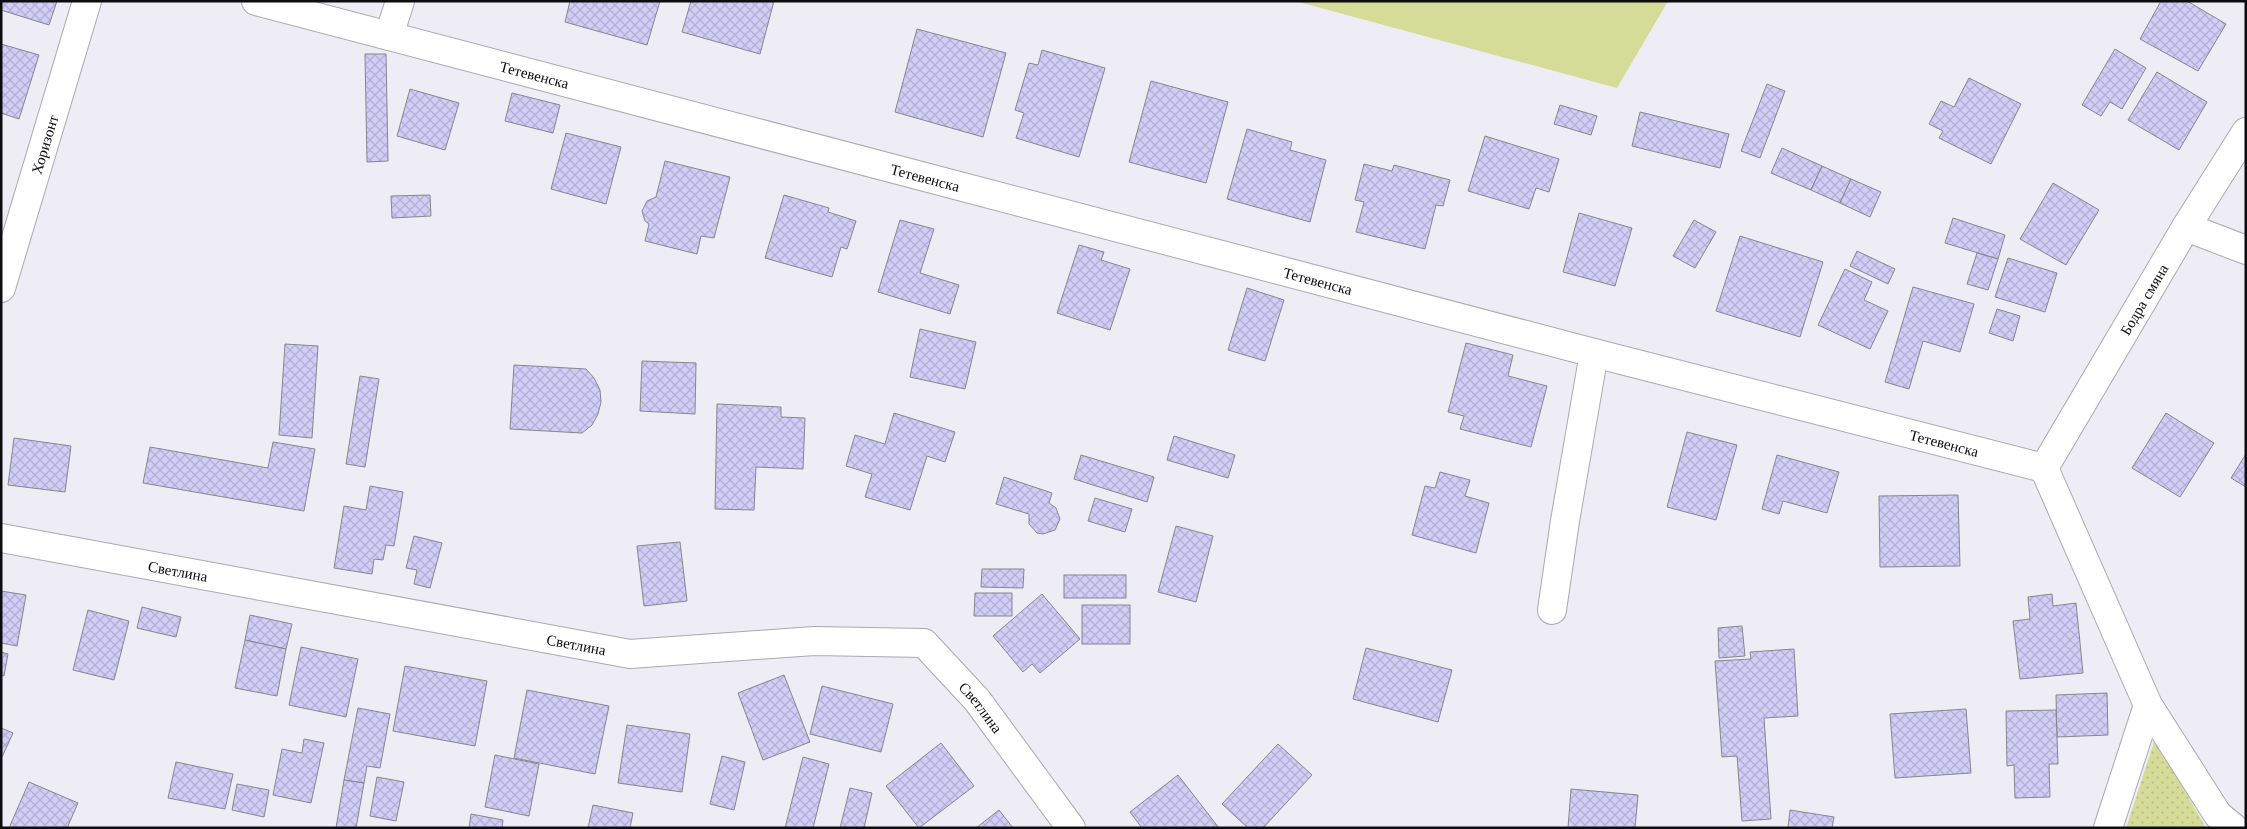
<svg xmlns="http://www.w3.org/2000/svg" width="2247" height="829" font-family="'Libre Baskerville',serif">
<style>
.grass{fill:#d4dc97}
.park{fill:url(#park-dots)}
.building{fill:url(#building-cross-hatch);stroke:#86868e}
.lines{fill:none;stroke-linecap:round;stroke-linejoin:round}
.minor-casing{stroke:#a9a9b1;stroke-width:30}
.minor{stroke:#fff;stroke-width:28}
.labels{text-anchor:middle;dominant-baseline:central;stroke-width:4;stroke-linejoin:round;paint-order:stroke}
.street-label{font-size:15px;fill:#0d0d10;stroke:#eeedf6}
</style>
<defs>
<pattern id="park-dots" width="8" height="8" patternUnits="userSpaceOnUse" patternTransform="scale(1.25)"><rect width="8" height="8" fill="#d4dc97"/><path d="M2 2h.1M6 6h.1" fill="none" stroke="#b5bc81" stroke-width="1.8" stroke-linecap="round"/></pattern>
<pattern id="building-cross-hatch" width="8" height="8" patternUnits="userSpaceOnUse" patternTransform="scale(1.25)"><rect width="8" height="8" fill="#d1cdf7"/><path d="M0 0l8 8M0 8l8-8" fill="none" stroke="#b2afd3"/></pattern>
</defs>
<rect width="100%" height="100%" fill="#eeedf6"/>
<!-- grass -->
<polygon class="grass" points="1295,1 1668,1 1617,88"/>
<!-- park -->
<polygon class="park" points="2155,739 2206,828 2126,828"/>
<!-- building -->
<g class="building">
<polygon points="1,1 57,1 49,25 1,10"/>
<polygon points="570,1 660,1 647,45 565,22"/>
<polygon points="691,1 774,1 760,54 682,32"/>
<polygon points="2161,1 2187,1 2226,24 2198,71 2140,39"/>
<polygon points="917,29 1006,53 983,137 895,112"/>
<polygon points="1,44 39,55 19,119 1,113"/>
<polygon points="2115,49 2146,68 2122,109 2110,102 2101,116 2082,105"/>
<polygon points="1042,50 1105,68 1079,157 1016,138 1024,113 1015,110 1029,63 1038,65"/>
<polygon points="365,54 386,54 388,161 367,162"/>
<polygon points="2157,72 2207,102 2179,150 2128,120"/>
<polygon points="1969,78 2021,104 1991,164 1939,138 1943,131 1929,124 1941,101 1954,107"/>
<polygon points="1151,81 1228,102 1206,183 1129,162"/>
<polygon points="1767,84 1785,91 1760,158 1741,151"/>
<polygon points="410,89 459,103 445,150 397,136"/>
<polygon points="512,93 560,105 553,133 505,121"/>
<polygon points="1560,105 1597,116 1591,135 1554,124"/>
<polygon points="1640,112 1729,134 1720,168 1632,146"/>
<polygon points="1247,129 1292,142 1290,150 1326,160 1310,222 1227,199"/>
<polygon points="566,133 621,147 606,204 551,189"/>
<polygon points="1485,136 1559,159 1549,192 1536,188 1529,209 1468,191"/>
<polygon points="1782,148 1822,166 1811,190 1771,173"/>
<polygon points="665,161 730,177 714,238 701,236 697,254 645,241 649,224 645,221 642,211 647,201 656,197"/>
<polygon points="1364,164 1392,171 1394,165 1450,180 1443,206 1436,205 1425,249 1356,232 1364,202 1355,200"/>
<polygon points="1822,166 1851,179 1840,203 1811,190"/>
<polygon points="1851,179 1881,192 1870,217 1840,203"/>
<polygon points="2053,183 2099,210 2066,265 2020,239"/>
<polygon points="430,195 431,216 392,218 391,196"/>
<polygon points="784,195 829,208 828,212 856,221 847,249 841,247 832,277 765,258"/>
<polygon points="1579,213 1632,228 1615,286 1563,272"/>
<polygon points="1953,218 2005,235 1998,259 1945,243"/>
<polygon points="900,220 934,229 920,273 959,285 950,314 878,292"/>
<polygon points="1694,220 1716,232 1695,268 1673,256"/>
<polygon points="1740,236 1823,262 1800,337 1716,311"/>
<polygon points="1079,245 1104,252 1101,260 1130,269 1110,330 1057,313"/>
<polygon points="1857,251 1895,269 1888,284 1850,266"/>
<polygon points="1977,253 1998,259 1988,290 1967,284"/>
<polygon points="2008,258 2057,273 2045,312 1995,297"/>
<polygon points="1845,269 1872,282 1864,300 1888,311 1870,349 1818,325"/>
<polygon points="1913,287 1974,304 1960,352 1923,341 1909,389 1885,382"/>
<polygon points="1247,288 1284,300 1265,361 1228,350"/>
<polygon points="1997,309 2020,316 2013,341 1989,333"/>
<polygon points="920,329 976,342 965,389 910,377"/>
<polygon points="1466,343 1513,355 1508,376 1547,386 1531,447 1460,429 1464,416 1448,412"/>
<polygon points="285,344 318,346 312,438 279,435"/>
<polygon points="642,361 696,363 695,414 640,411"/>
<polygon points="514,365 586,369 594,378 600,390 601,402 598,414 592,425 582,433 510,429"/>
<polygon points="360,376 379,379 365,467 346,464"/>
<polygon points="717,404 781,407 781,417 805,418 803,469 756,467 754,510 715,509"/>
<polygon points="894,413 955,432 945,462 927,456 910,510 865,497 872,474 846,466 855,435 885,444"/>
<polygon points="2166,413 2214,443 2180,497 2132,468"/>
<polygon points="1687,432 1737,445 1716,520 1667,507"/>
<polygon points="1174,436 1235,455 1228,478 1167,460"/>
<polygon points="14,438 71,446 65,492 8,485"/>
<polygon points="273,442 315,449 304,511 143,483 150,447 268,468"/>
<polygon points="2246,454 2246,487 2231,478"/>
<polygon points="1081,455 1154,477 1147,502 1074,479"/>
<polygon points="1777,455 1839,472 1827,513 1783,501 1779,514 1762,509"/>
<polygon points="1440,472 1470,480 1465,496 1489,503 1476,553 1412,535 1425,486 1435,488"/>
<polygon points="1004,477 1052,493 1049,503 1056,508 1060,519 1055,530 1043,534 1037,533 1029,524 1029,514 996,504"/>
<polygon points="370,486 403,492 394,546 386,545 383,560 374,559 372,574 334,568 344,506 366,510"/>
<polygon points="1958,495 1960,566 1880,567 1879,496"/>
<polygon points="1095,498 1132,509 1125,532 1088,521"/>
<polygon points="1176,526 1213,536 1196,602 1158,592"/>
<polygon points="414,536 442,543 430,588 414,584 417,570 406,568"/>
<polygon points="680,542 687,601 644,606 637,546"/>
<polygon points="982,569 1024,569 1023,588 981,587"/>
<rect x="1064" y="575" width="62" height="23"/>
<polygon points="1,591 26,595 17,646 1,643"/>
<polygon points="975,593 1012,593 1012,616 974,616"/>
<polygon points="1042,594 1080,639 1040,673 1032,664 1023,672 993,636"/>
<polygon points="2052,594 2053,606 2076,603 2083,673 2020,679 2013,621 2030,619 2028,597"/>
<rect x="1082" y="605" width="48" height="39"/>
<polygon points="142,607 181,617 176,637 137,628"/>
<polygon points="88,610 129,621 114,680 73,670"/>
<polygon points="250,615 292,624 286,649 245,640"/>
<polygon points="1742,626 1745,656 1719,658 1718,628"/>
<polygon points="245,640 286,649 277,696 235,688"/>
<polygon points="301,647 358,659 346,717 289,705"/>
<polygon points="1366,648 1452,670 1438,722 1353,699"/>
<polygon points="1794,649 1798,716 1764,718 1771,819 1742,821 1737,756 1722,757 1715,661 1751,659 1750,652"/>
<polygon points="1,652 8,654 4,676 1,675"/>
<polygon points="405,666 487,681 475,746 393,731"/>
<polygon points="784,675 810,742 763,760 738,693"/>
<polygon points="822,686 893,704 881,752 810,734"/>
<polygon points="527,690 609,706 595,774 514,758"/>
<polygon points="2107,693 2108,735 2057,737 2056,695"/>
<polygon points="358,708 390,714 380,768 367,766 364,783 344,780"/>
<polygon points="1966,709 1971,773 1895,778 1890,714"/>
<polygon points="2056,710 2058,764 2049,764 2050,797 2015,798 2014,765 2007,766 2006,711"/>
<polygon points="627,725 690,734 682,792 618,783"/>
<polygon points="1,728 13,733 2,757 1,757"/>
<polygon points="304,739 324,743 311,803 273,795 282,749 302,753"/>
<polygon points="941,743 974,786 919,828 886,786"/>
<polygon points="1278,744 1312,775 1263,828 1248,828 1222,804"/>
<polygon points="495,755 539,764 529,816 485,807"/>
<polygon points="722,756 745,762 734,810 710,804"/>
<polygon points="803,757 829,764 813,828 785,828"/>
<polygon points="176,762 233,774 225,809 168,798"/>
<polygon points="1178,775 1219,828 1142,828 1130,812"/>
<polygon points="377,777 404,782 396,821 370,816"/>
<polygon points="344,780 364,783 356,828 336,828"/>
<polygon points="29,782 78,803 67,828 9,828"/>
<polygon points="237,784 269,790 264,817 232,810"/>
<polygon points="850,788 872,793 864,828 840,828"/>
<polygon points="1571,789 1638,795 1635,828 1568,828"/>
<polygon points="593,805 633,813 630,828 588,828"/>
<polygon points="999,810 1013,828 976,828"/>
<polygon points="1790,810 1834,817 1832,828 1788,828"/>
<polygon points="471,814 503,820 502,828 469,828"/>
</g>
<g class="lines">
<!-- minor casing -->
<g class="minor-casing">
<g id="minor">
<path id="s1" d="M256,1L1594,353L2044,468L2148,705L2218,815L2234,828"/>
<polyline points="389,36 400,1"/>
<polyline points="2186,227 2246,250"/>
<path id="s2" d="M1,288L87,1"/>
<path id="s3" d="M2044,468L2186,227L2246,132"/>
<path id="s4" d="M1,538L630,654L814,641L924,643L977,700L1071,828"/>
<polyline points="1552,610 1565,521 1594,353"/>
<polyline points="2108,828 2148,705"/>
</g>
</g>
<!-- minor -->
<use href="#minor" class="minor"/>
</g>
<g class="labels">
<!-- street labels -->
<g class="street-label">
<text stroke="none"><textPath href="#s1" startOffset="288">Тетевенска</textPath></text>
<text stroke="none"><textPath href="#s2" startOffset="150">Хоризонт</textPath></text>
<text stroke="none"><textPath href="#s1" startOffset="692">Тетевенска</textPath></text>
<text stroke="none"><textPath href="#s1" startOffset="1098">Тетевенска</textPath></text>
<text stroke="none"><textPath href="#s3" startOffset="196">Бодра смяна</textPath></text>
<text stroke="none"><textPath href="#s1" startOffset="1745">Тетевенска</textPath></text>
<text stroke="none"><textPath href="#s4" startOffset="180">Светлина</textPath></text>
<text stroke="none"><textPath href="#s4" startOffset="585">Светлина</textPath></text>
<text stroke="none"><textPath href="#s4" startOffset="1020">Светлина</textPath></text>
</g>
</g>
<!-- border -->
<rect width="2247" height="829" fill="none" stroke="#0d0d10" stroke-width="5"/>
</svg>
